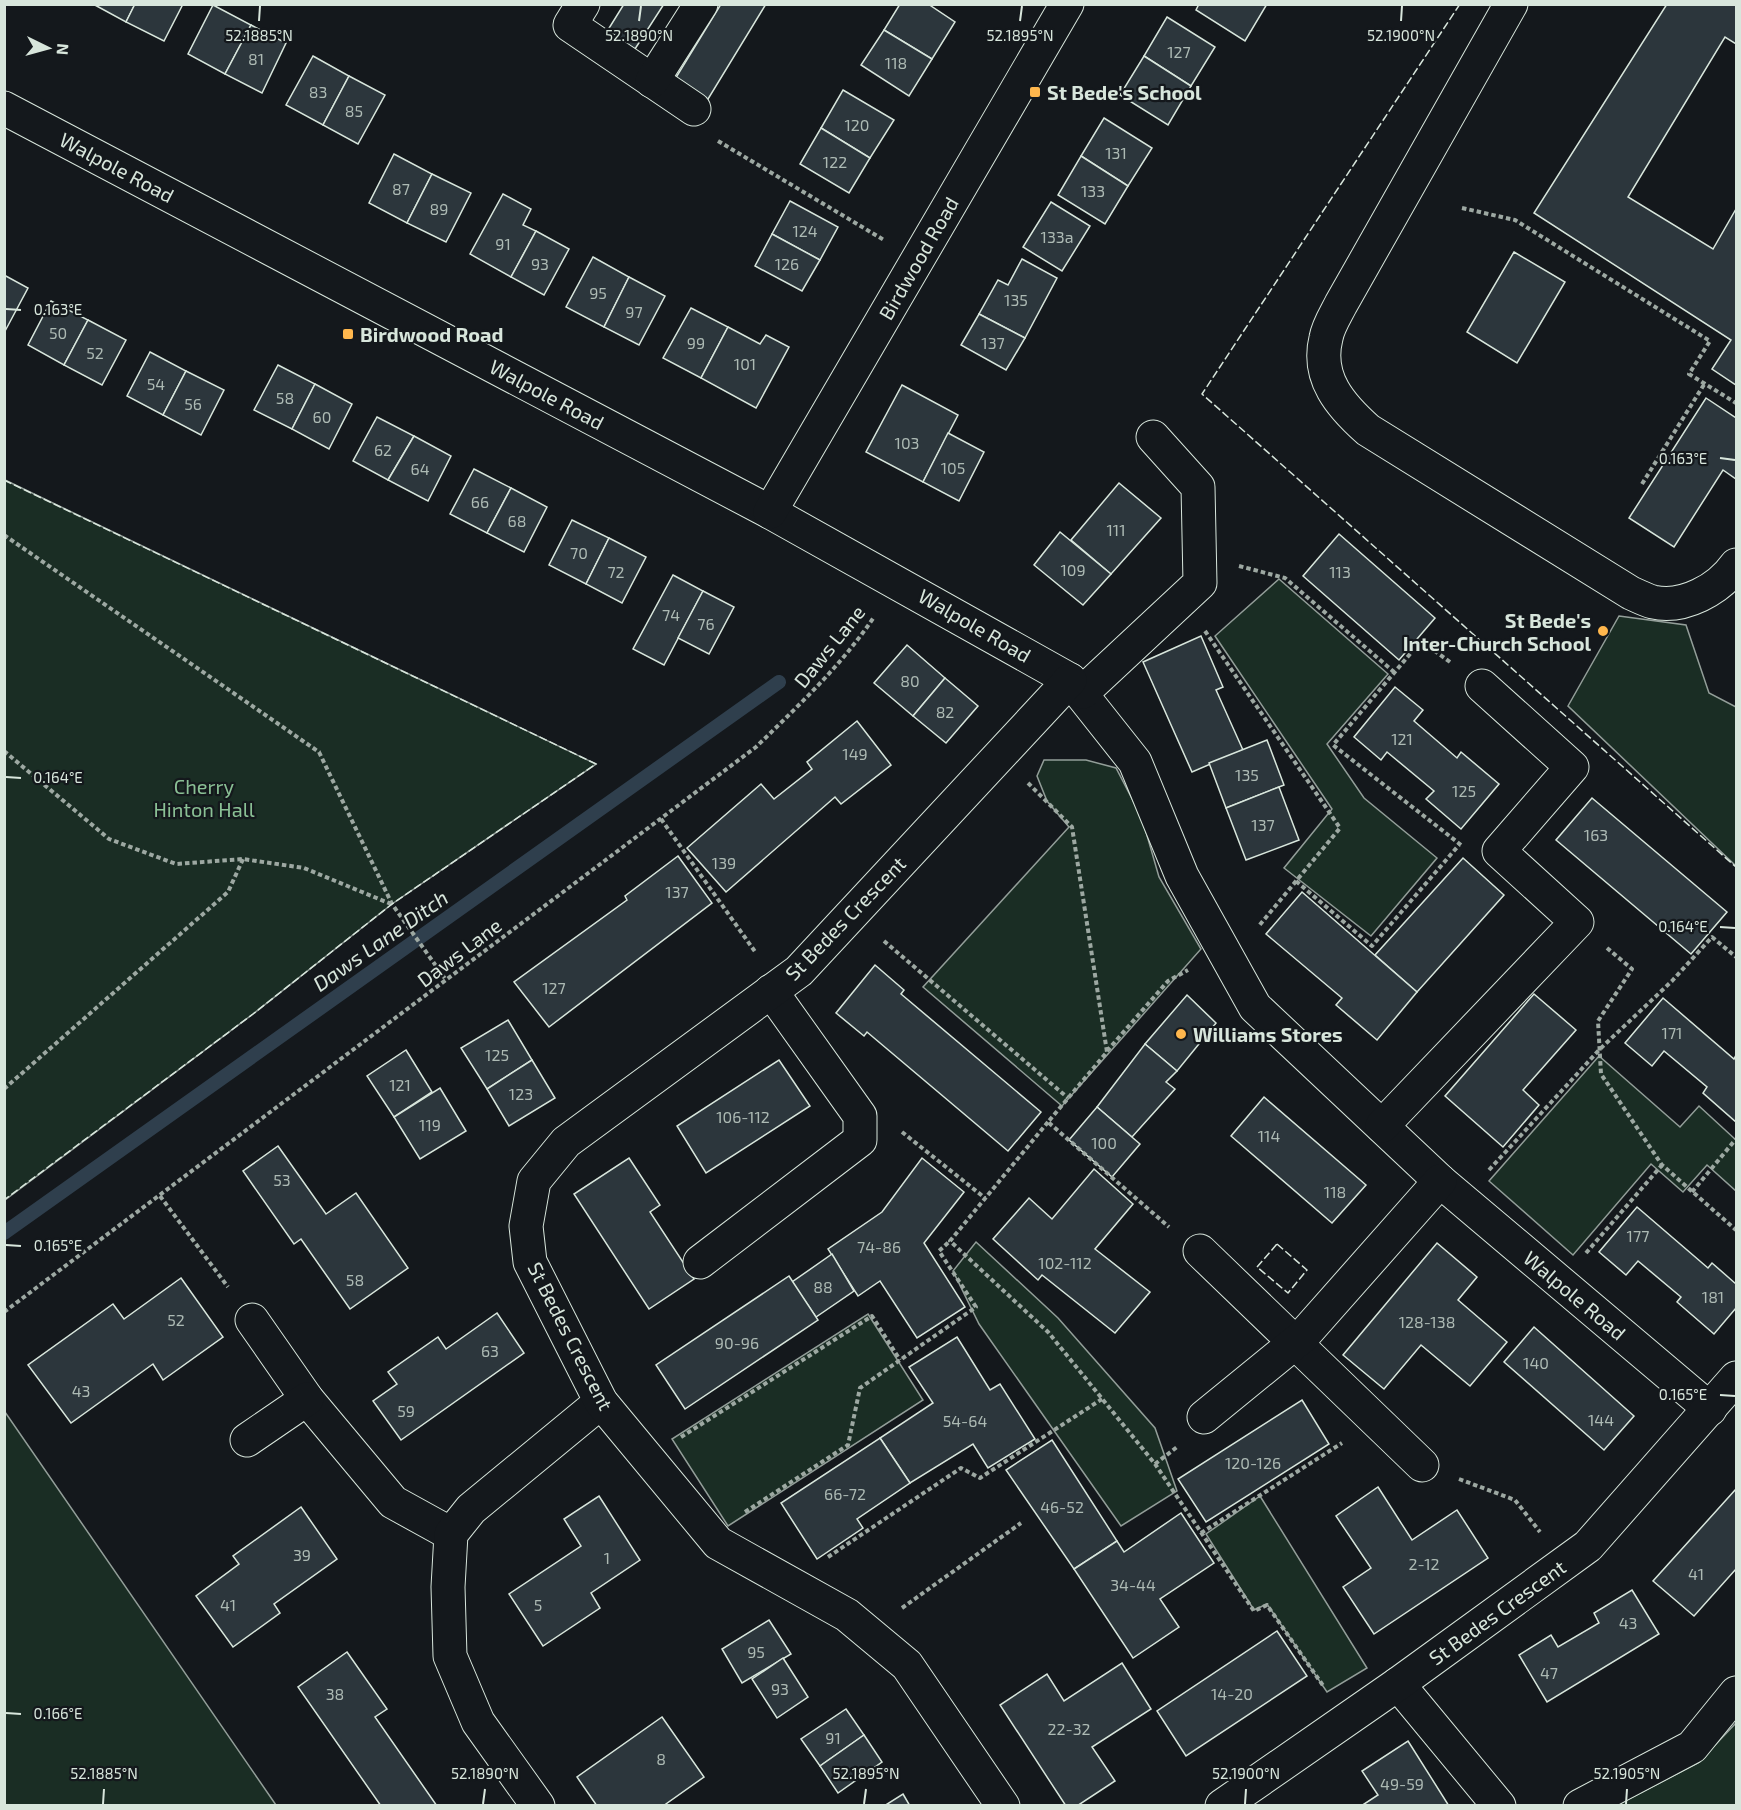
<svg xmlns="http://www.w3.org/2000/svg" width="1741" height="1810" font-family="'Exo 2',sans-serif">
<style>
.green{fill:#1a2d24;stroke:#939e99;stroke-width:1.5}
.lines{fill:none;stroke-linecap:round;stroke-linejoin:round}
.stream{stroke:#2f3f4d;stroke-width:14}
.building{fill:#2c363c;stroke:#d8e6dc;stroke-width:1.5}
.minor-casing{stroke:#d8e6dc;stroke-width:35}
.path{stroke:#9da8a2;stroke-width:4;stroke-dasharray:4.5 3;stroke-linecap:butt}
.minor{stroke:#14181c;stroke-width:33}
.fence{stroke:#d8e6dc;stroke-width:1.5;stroke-dasharray:8 3;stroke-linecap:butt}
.ticks{fill:none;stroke:#d8e6dc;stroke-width:2}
.poi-dot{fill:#ffb74d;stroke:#14181c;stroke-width:2}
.labels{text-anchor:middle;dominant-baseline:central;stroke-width:4.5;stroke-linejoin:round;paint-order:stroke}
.number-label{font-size:16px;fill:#adbab4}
.poi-label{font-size:20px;font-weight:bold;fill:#d8e6dc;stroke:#14181c;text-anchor:start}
.street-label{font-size:20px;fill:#d8e6dc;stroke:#14181c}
.park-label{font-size:20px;fill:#8ac095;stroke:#14181c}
.water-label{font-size:21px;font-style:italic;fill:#d8e6dc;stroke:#14181c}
.ticks-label{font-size:15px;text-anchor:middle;fill:#d8e6dc;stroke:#14181c;stroke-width:4.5;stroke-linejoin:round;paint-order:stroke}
</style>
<rect width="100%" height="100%" fill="#14181c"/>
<!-- green -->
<g class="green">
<polygon points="5,480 596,764 392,904 253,1014 5,1200"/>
<polygon points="1279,579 1388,674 1327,744 1364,798 1437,858 1371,936 1284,868 1332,809 1215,636"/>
<polygon points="1619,616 1686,625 1709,693 1736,707 1736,866 1568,706"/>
<polygon points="1044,760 1086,760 1116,768 1142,818 1159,877 1201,949 1062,1106 923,987 1069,827 1047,801 1037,776"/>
<polygon points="1599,1056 1680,1127 1699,1106 1736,1140 1736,1191 1707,1165 1683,1192 1651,1164 1573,1255 1489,1181"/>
<polygon points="976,1242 1058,1318 1155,1428 1177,1491 1121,1526 979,1324 953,1271"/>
<polygon points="868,1314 923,1400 728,1526 672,1439"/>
<polygon points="4,1412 5,1412 276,1805 5,1805"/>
<polygon points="1260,1496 1367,1668 1327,1692 1267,1604 1254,1610 1206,1534"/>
<polygon points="1736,1723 1736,1805 1615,1806 1698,1763"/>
</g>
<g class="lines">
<!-- stream -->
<polyline class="stream" points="4,1233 779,682"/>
</g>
<!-- building -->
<g class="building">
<polygon points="93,4 135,4 126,22"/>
<polygon points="135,4 183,4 164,41 126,22"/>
<polygon points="624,4 664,4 635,49 606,33"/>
<polygon points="721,4 766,4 705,104 672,84"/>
<polygon points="900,4 928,4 955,22 932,59 884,30"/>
<polygon points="1199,4 1267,4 1245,41 1196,10"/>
<polygon points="1667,4 1736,4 1736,44 1725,37 1628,197 1713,249 1736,209 1736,385 1712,369 1731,340 1534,213"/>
<polygon points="213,5 251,25 225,74 188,54"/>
<polygon points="1167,17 1215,47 1191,86 1144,56"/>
<polygon points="251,25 286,43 262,93 225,74"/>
<polygon points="884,30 932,59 909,96 861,65"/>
<polygon points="313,56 349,76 323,125 286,105"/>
<polygon points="1144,56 1191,86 1168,125 1120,95"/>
<polygon points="349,76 385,95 358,144 323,125"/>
<polygon points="843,90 894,120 870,158 821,128"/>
<polygon points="1104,118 1152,148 1128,186 1081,156"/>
<polygon points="821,128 870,158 849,193 800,164"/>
<polygon points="394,154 432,174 407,223 369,203"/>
<polygon points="1081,156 1128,186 1105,224 1058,195"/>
<polygon points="432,174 471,193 446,242 407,223"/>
<polygon points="503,194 531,209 523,225 536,231 511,277 470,254"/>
<polygon points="790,201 838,227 820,260 772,234"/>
<polygon points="1051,202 1090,226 1062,271 1023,247"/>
<polygon points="536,231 569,249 544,295 511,277"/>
<polygon points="772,234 820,260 802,291 755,266"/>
<polygon points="1514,252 1565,282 1517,363 1467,332"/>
<polygon points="593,257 629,277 604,327 566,307"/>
<polygon points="1022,259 1057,278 1025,338 979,314 998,280 1008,285"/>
<polygon points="4,275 28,288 4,333"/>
<polygon points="629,277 665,296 639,345 604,327"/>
<polygon points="51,301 88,320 64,365 28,345"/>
<polygon points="691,308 728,327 701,378 663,358"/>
<polygon points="979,314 1025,338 1006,370 961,345"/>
<polygon points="88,320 126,340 102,385 64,365"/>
<polygon points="728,327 760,344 766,335 789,347 756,408 701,378"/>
<polygon points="150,352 186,371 163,415 127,396"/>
<polygon points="278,365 315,384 292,429 254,410"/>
<polygon points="186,371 224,390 201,435 163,415"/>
<polygon points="315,384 352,404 329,449 292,429"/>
<polygon points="902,385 958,415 923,482 866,452"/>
<polygon points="1706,398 1736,418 1736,479 1723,470 1674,547 1629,518"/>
<polygon points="377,417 414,436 388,480 353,461"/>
<polygon points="948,433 984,452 959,501 923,482"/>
<polygon points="414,436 451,456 428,501 388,480"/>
<polygon points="474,469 511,488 487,533 450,514"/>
<polygon points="1119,483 1161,518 1111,574 1071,540"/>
<polygon points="511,488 547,507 524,552 487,533"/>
<polygon points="572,520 609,538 586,584 549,565"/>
<polygon points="1060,532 1111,574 1083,605 1034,565"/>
<polygon points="1339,534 1435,618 1399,660 1303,576"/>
<polygon points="609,538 646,557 622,603 586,584"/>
<polygon points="673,575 703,591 664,665 633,649"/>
<polygon points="703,591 734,607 709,654 678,638"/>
<polygon points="1201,636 1223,687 1216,690 1243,750 1192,772 1143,662"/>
<polygon points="907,645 945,678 913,716 874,683"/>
<polygon points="945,678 978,706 946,743 913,716"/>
<polygon points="1395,687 1423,710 1414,721 1457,758 1461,752 1499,784 1461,829 1426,799 1434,791 1387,752 1381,760 1354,737"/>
<polygon points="857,721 891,765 841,804 835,797 726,892 687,848 761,784 774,799 812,769 807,762"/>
<polygon points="1267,740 1284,785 1226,808 1209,763"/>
<polygon points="1279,787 1299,840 1246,860 1226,808"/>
<polygon points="1592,798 1727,912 1691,954 1556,840"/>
<polygon points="678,856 712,903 549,1027 514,982 627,900 625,896"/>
<polygon points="1463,858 1504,895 1417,992 1375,955"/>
<polygon points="1302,892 1417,992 1377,1040 1336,1005 1342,998 1266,934"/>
<polygon points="875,965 904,990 901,994 1041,1112 1008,1151 867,1032 864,1036 836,1013"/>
<polygon points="1534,994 1576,1030 1523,1090 1539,1105 1503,1147 1445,1096"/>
<polygon points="1187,995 1216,1023 1177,1071 1145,1044"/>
<polygon points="1663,998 1734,1059 1736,1055 1736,1122 1703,1093 1707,1087 1664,1051 1652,1066 1625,1043"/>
<polygon points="508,1020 532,1060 487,1089 461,1048"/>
<polygon points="1145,1044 1177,1071 1166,1082 1175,1089 1132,1137 1097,1107"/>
<polygon points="406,1050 432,1092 394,1117 367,1076"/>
<polygon points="532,1060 555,1098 509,1126 487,1089"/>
<polygon points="779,1060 810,1106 706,1173 677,1126"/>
<polygon points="440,1088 466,1131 420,1159 394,1117"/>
<polygon points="1264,1097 1366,1185 1332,1223 1231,1136"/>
<polygon points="1097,1107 1140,1144 1112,1177 1069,1140"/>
<polygon points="278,1146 326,1214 356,1193 408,1268 350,1309 301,1239 294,1244 243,1171"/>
<polygon points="629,1158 660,1205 650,1212 694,1279 649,1309 574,1194"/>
<polygon points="922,1158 964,1192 924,1243 965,1307 917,1338 880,1281 858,1296 828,1249 882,1212"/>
<polygon points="1094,1169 1133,1204 1095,1249 1150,1292 1115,1333 1042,1275 1038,1280 993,1239 1029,1198 1052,1219"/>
<polygon points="1637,1207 1708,1268 1712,1263 1736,1284 1736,1308 1714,1334 1677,1302 1681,1297 1638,1261 1626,1275 1599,1252"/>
<polygon points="1437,1243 1477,1277 1458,1300 1507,1342 1470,1386 1421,1345 1384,1389 1343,1355"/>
<polygon points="832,1254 854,1291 816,1317 792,1282"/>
<polygon points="789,1276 818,1320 685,1409 656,1365"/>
<polygon points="181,1278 223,1337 163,1380 153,1364 71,1423 28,1365 113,1304 124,1319"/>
<polygon points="497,1313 524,1353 401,1440 373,1401 397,1384 388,1372 438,1337 446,1349"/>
<polygon points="1534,1327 1634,1416 1604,1450 1504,1362"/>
<polygon points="957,1337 990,1390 1000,1384 1035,1439 988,1468 973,1444 910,1483 880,1438 933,1403 909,1367"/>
<polygon points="1302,1400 1329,1444 1206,1522 1178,1479"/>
<polygon points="880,1438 910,1483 857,1519 863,1528 817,1559 781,1503"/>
<polygon points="1052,1440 1117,1541 1074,1569 1006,1470"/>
<polygon points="1378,1487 1412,1540 1457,1510 1488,1558 1374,1634 1343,1587 1371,1568 1336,1516"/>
<polygon points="1736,1489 1736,1569 1694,1616 1653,1581"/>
<polygon points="599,1496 640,1560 591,1593 600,1608 543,1646 509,1594 581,1546 564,1519"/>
<polygon points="301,1507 337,1559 274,1604 280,1613 233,1647 196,1596 239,1564 233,1556"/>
<polygon points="1181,1513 1214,1563 1160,1599 1179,1627 1133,1658 1074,1569 1117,1541 1124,1552"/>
<polygon points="1632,1590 1659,1634 1547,1702 1519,1655 1551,1635 1558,1647 1599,1623 1594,1613"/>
<polygon points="769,1620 791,1654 742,1683 722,1649"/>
<polygon points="1277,1631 1307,1676 1186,1756 1157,1711"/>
<polygon points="347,1652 387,1709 375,1717 437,1806 381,1806 298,1687"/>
<polygon points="783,1658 808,1697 777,1718 752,1679"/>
<polygon points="1122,1663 1151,1709 1092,1747 1115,1781 1077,1806 1066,1806 1000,1705 1047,1674 1064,1701"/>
<polygon points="846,1709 864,1735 820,1766 801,1739"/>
<polygon points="662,1717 704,1777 663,1806 597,1806 577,1777"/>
<polygon points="864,1735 882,1762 838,1793 820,1766"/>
<polygon points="1408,1741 1449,1806 1361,1806 1378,1795 1362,1771"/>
<polygon points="903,1794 910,1806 884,1806"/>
</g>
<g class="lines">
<!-- minor casing -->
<g class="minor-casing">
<g id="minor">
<polyline points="583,4 570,25 694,109"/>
<path d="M1511,4L1341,304C1336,314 1328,326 1326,338C1316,378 1341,406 1368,430L1631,593C1638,596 1645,600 1653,602C1684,609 1719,589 1736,565"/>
<polyline points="652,81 701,4"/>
<polyline points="4,108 770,512 1070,680 1135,762 1182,876 1255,1007 1440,1181 1710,1409"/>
<polyline points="770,512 1067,4"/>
<polyline points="1083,692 1200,583 1198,487 1153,437"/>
<polyline points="1382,1126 1577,922 1499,851 1572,767 1482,686"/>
<polyline points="1200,1251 1422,1465"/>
<polyline points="700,1262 860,1140 860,1116 771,991"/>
<polyline points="252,1320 307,1399 393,1502 451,1534"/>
<polyline points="1204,1417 1302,1337 1440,1181"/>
<polyline points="247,1440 307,1399"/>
<polyline points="1398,1684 1499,1806"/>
<polyline points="538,1806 478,1722 450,1656 448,1587 451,1534 471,1509 601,1402"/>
<polyline points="1003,1806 907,1665 847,1615 718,1543 601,1402 530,1262 526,1226 534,1181 566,1142 799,971 1070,680"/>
<polyline points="1222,1806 1398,1684 1588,1546 1736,1378"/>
<polyline points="1580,1806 1692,1747 1736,1693"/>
</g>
</g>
<!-- path -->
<g class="path">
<polyline points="718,141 884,240"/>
<polyline points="1462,208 1515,220 1710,341 1689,374 1736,403"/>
<polyline points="1642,484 1705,383"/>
<polyline points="4,535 319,752 392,904 446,980"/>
<polyline points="1239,566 1285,578 1394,672"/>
<polyline points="1205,631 1340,828 1258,927"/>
<polyline points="1450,662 1421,641 1333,745 1461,845"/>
<polyline points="4,751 109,839 176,864 243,859 304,868 391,904"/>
<polyline points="1028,783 1072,827 1107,1052 1048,1122 1169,1227"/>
<polyline points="661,819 756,953"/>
<polyline points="1296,881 1372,946 1459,845"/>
<polyline points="884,941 1068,1098"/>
<polyline points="1607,948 1632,969 1598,1021 1601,1074 1662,1165 1736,1230"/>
<polyline points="1107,1051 1168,981 1188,970"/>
<polyline points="4,1089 228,892 243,859"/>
<polyline points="1048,1122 950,1241 1048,1332 1155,1464 1254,1611 1267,1605 1324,1687"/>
<polyline points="902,1132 985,1198"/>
<polyline points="1489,1170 1600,1049 1672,981 1712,937 1736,957"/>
<polyline points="1692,1192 1736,1139"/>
<polyline points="160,1196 228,1287"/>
<polyline points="1586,1253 1662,1165"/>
<path d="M4,1312L756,747C798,706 841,666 874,617"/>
<polyline points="681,1437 872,1316 900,1360"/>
<polyline points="1155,1464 1177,1447"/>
<polyline points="1459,1479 1515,1500 1540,1532"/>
<polyline points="745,1512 848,1445 860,1388 976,1307 939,1251 950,1241"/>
<polyline points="1201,1533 1342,1443"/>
<polyline points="828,1557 961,1468 980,1478 1102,1399"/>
<polyline points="902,1608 1021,1523"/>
</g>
<!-- minor -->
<use href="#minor" class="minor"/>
<!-- fence -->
<g class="fence">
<polyline points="1460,4 1202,394 1736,867"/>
<polyline points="4,480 596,764 392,904 253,1014 4,1200"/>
<polygon points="1277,1244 1307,1270 1288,1293 1257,1267"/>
</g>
</g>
<!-- ticks -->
<path class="ticks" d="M259,21L260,6M639,21L641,6M1020,21L1022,6M1401,21L1402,6M6,309L21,310M1720,458L1735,460M6,777L21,778M1720,927L1735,928M6,1245L21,1246M1720,1395L1735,1396M6,1713L21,1714M103,1804L104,1789M483,1804L485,1789M864,1804L866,1789M1245,1804L1246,1789M1626,1804L1627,1789"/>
<!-- markers -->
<g class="poi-dot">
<rect x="1029" y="86" width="12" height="12" rx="3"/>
<rect x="342" y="328" width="12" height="12" rx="3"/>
<circle cx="1603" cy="631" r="6"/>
<circle cx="1181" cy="1034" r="6"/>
</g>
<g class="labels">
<!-- number labels -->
<g class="number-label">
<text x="1179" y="51">127</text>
<text x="256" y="58">81</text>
<text x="896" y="62">118</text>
<text x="318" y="91">83</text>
<text x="354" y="110">85</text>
<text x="857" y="124">120</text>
<text x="1116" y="152">131</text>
<text x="835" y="161">122</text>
<text x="401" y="188">87</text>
<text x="1093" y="190">133</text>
<text x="439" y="208">89</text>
<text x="805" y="230">124</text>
<text x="1057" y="236">133a</text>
<text x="503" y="243">91</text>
<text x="540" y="263">93</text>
<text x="787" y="263">126</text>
<text x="598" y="292">95</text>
<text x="1016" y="299">135</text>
<text x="634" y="311">97</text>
<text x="58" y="332">50</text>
<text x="696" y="342">99</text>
<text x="993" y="342">137</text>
<text x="95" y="352">52</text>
<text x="745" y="363">101</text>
<text x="156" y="383">54</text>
<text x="285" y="397">58</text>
<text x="193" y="403">56</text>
<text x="322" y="416">60</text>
<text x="907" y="442">103</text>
<text x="383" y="449">62</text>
<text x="953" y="467">105</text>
<text x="420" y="468">64</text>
<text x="480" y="501">66</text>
<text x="517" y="520">68</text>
<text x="1116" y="529">111</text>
<text x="579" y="552">70</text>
<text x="1073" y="569">109</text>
<text x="616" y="571">72</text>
<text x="1340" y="571">113</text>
<text x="671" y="614">74</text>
<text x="706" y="623">76</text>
<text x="910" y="680">80</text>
<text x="945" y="711">82</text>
<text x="1402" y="738">121</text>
<text x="855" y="753">149</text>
<text x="1247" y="774">135</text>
<text x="1464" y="790">125</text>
<text x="1263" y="824">137</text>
<text x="1596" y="834">163</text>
<text x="724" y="862">139</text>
<text x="677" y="891">137</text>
<text x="554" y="987">127</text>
<text x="1672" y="1032">171</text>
<text x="497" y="1054">125</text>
<text x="400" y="1084">121</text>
<text x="521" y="1093">123</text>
<text x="743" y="1116">106-112</text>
<text x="430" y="1124">119</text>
<text x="1269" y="1135">114</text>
<text x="1104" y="1142">100</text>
<text x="282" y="1179">53</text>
<text x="1335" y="1191">118</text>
<text x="1638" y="1235">177</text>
<text x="879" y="1246">74-86</text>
<text x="1065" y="1262">102-112</text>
<text x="355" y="1279">58</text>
<text x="823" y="1286">88</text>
<text x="1713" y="1296">181</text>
<text x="176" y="1319">52</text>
<text x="1427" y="1321">128-138</text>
<text x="737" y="1342">90-96</text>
<text x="490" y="1350">63</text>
<text x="1536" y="1362">140</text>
<text x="81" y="1390">43</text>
<text x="406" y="1410">59</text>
<text x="1601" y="1419">144</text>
<text x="965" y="1420">54-64</text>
<text x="1253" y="1462">120-126</text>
<text x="845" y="1493">66-72</text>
<text x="1062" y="1506">46-52</text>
<text x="302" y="1554">39</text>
<text x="607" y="1557">1</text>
<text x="1424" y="1563">2-12</text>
<text x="1696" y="1573">41</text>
<text x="1133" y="1584">34-44</text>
<text x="228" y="1604">41</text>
<text x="538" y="1604">5</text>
<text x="1628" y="1622">43</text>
<text x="756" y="1651">95</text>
<text x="1549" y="1672">47</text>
<text x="780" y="1688">93</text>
<text x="335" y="1693">38</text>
<text x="1232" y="1693">14-20</text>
<text x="1069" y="1728">22-32</text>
<text x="833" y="1737">91</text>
<text x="661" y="1758">8</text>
<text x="1402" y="1783">49-59</text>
</g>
<!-- poi labels -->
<g class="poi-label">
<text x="1047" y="92">St Bede's School</text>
<text x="360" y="334">Birdwood Road</text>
<text x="1591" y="620" text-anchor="end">St Bede's<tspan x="1591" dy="23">Inter-Church School</tspan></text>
<text x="1193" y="1034">Williams Stores</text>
</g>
<!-- street labels -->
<g class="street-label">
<text transform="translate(117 167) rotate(28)">Walpole Road</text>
<text transform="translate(918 258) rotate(-60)">Birdwood Road</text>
<text transform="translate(547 394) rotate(28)">Walpole Road</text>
<text transform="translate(975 625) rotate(30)">Walpole Road</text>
<text transform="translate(829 646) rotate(-51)">Daws Lane</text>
<text transform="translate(845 918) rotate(-46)">St Bedes Crescent</text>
<text transform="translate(459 952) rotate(-37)">Daws Lane</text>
<text transform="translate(1575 1295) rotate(40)">Walpole Road</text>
<text transform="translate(571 1336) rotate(63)">St Bedes Crescent</text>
<text transform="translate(1497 1612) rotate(-36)">St Bedes Crescent</text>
</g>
<!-- park labels -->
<g class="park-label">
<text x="204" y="786">Cherry<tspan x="204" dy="23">Hinton Hall</tspan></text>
</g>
<!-- water labels -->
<g class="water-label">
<text transform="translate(380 940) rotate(-35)">Daws Lane Ditch</text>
</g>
</g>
<g class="ticks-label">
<text x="259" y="41">52.1885°N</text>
<text x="639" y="41">52.1890°N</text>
<text x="1020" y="41">52.1895°N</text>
<text x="1401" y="41">52.1900°N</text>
<text x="58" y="315">0.163°E</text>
<text x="1683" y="464">0.163°E</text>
<text x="58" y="783">0.164°E</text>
<text x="1683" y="932">0.164°E</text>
<text x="58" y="1251">0.165°E</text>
<text x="1683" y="1400">0.165°E</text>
<text x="58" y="1719">0.166°E</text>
<text x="104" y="1779">52.1885°N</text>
<text x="485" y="1779">52.1890°N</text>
<text x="866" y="1779">52.1895°N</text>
<text x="1246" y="1779">52.1900°N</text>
<text x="1627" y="1779">52.1905°N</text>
</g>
<!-- border -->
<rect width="1741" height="1810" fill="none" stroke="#d8e6dc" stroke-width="12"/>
<!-- north arrow -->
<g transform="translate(48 48) rotate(95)" stroke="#14181c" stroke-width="4.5" paint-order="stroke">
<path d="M0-4.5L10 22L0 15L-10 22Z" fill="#d8e6dc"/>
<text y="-9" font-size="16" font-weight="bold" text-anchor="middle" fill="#d8e6dc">N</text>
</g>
</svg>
